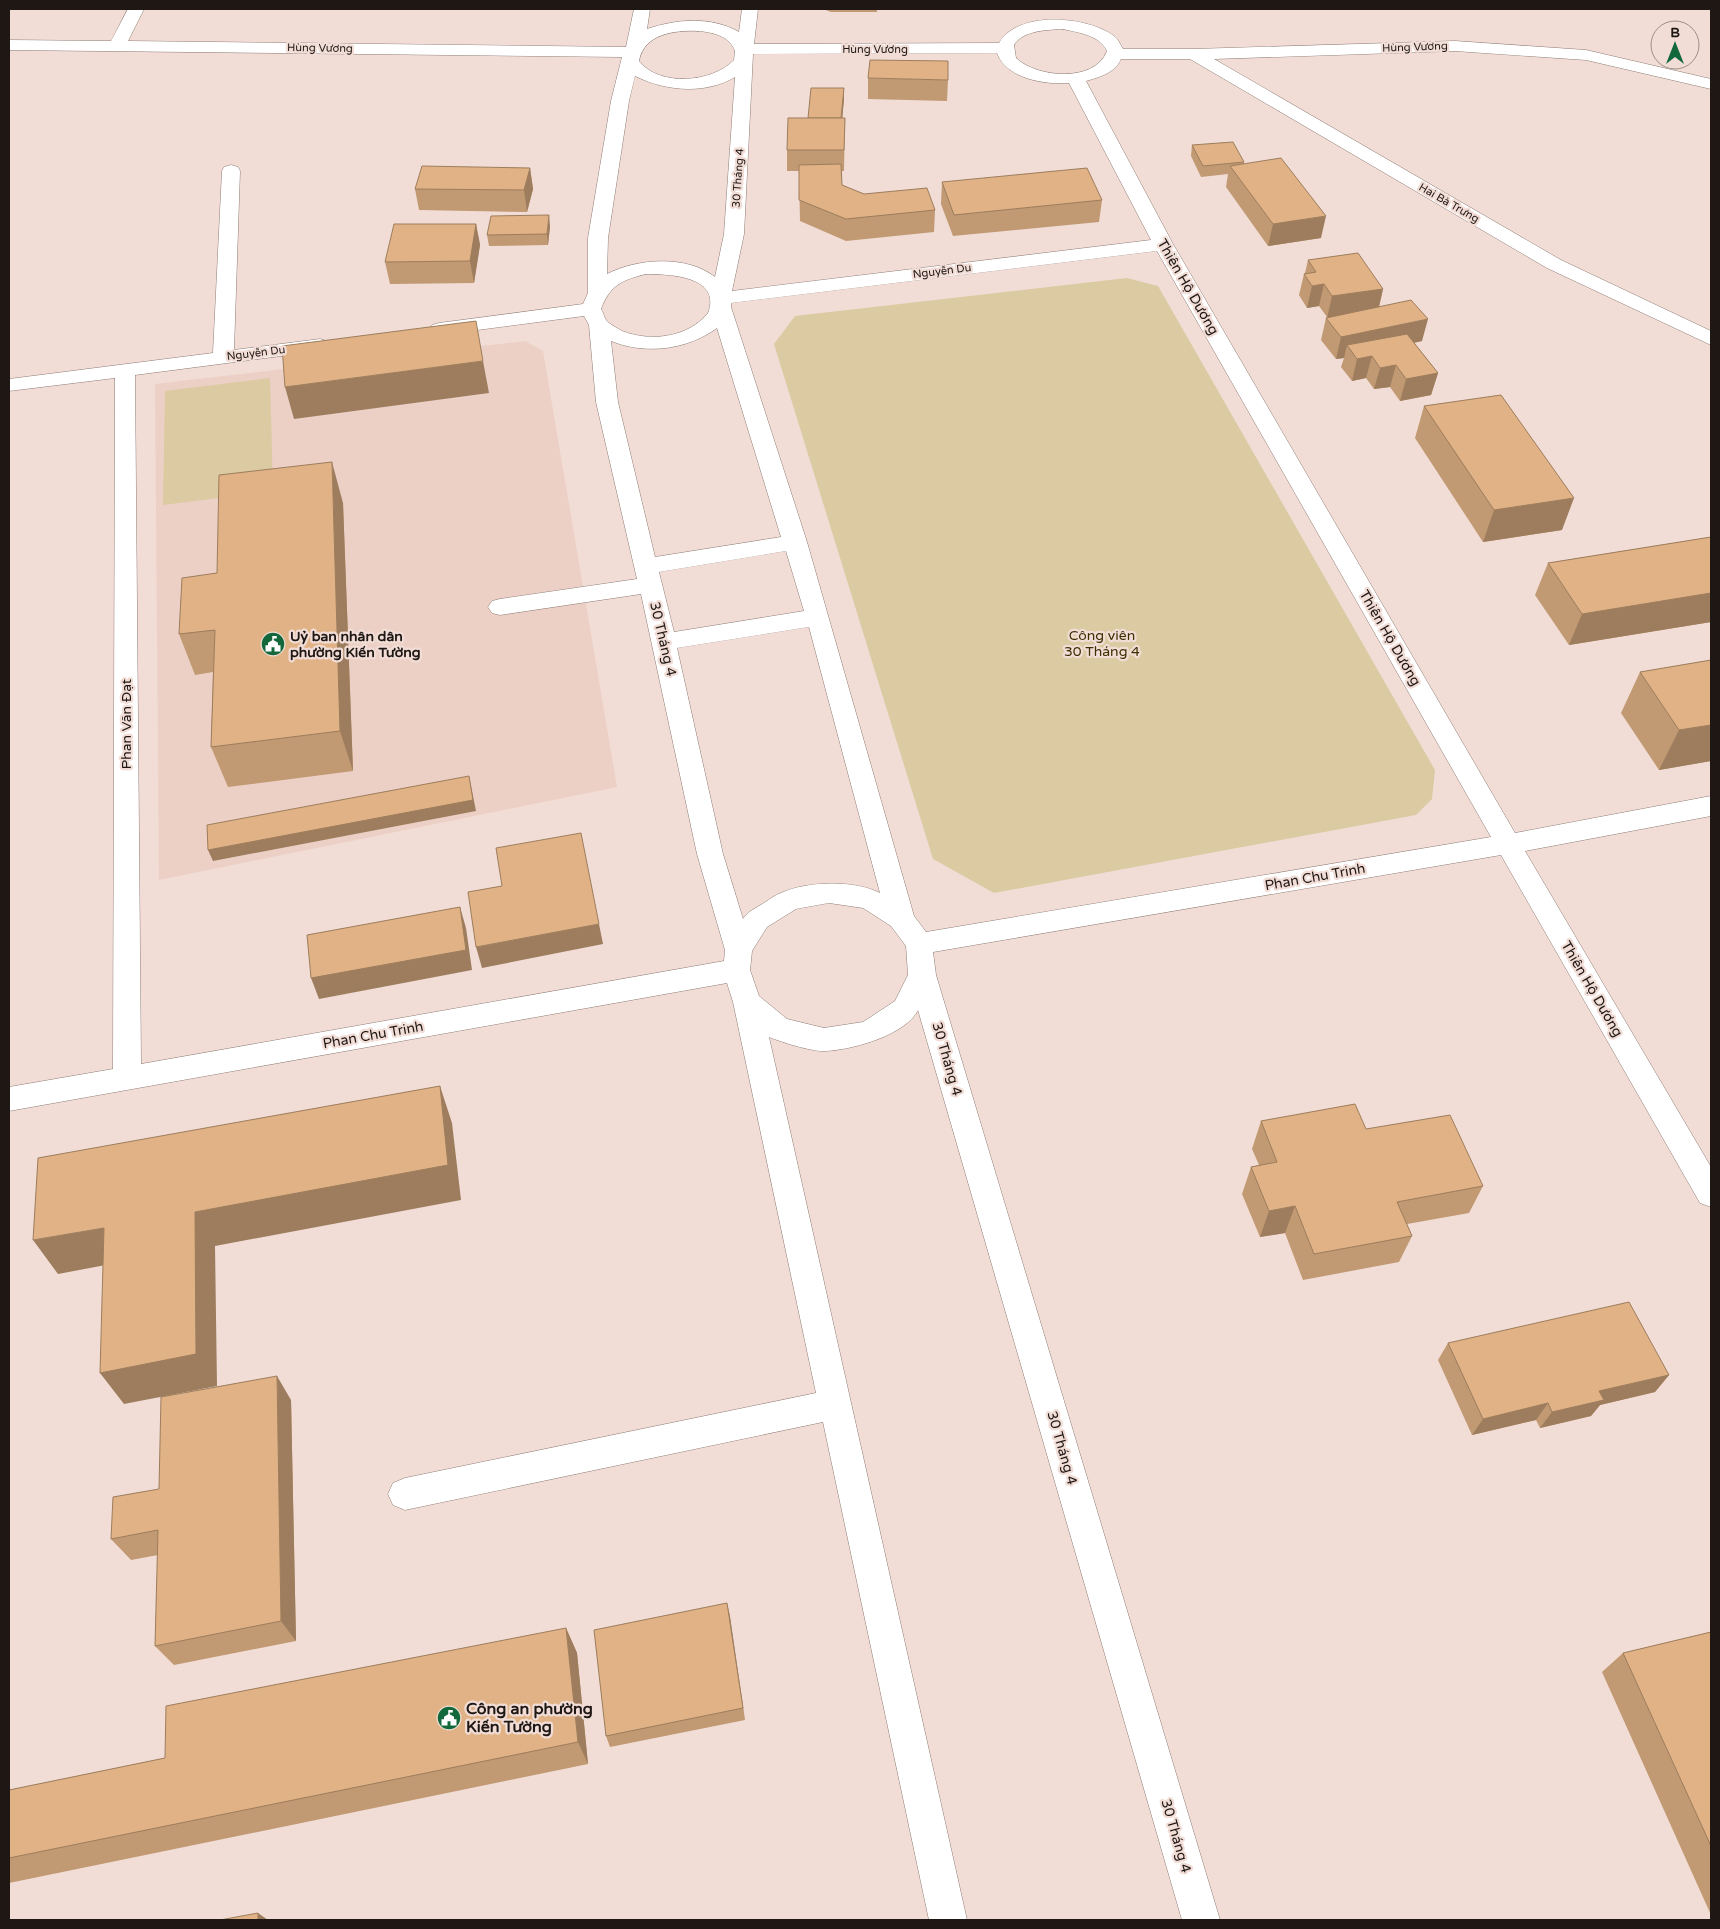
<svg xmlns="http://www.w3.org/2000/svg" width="1720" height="1929" font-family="'Varela Round',sans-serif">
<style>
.built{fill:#ecd0c5}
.green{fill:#dbcaa2}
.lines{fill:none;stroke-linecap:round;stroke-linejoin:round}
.minor-casing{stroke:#8e7c75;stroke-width:1}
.minor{fill:#fff;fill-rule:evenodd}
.wall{fill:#c19972}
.shaded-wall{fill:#9d7d5d}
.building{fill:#e0b285;stroke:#9d7d5d}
.labels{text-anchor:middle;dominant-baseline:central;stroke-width:4.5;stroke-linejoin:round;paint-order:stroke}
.far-street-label{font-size:11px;fill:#1e1714;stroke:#f1ddd6}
.street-label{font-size:14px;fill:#1e1714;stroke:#f1ddd6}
.park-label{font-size:14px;fill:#3f2e00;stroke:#f1ddd6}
.poi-label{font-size:14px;font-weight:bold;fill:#1e1714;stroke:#f1ddd6;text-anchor:start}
.near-poi-label{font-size:16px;font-weight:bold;fill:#1e1714;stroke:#f1ddd6;text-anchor:start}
</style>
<rect width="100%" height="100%" fill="#f1ddd6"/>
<!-- built -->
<polygon class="built" points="525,341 543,351 617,787 159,880 155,384"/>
<!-- green -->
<g class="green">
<polygon points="1127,278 1158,286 1435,770 1432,799 1416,815 994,893 933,859 774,344 795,316"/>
<polygon points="270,378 273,491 163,505 165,391"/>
</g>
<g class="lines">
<!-- minor casing -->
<g class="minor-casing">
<path id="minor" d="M128,9H144L128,41L626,47L634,9H650L647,29C677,19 711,16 739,32L742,9H758L754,44L999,43C1018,10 1087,16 1114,36C1118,39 1120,44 1123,49H1194L1455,41L1586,50L1711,79V89L1586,60L1455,51L1214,59L1561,260L1711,331V345L1547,268L1190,59H1121C1115,73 1100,77 1086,81L1173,244L1515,833L1711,796V816L1525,851L1711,1167V1207L1700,1203L1501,855L933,952L936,975L1220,1920H1182L918,1010C906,1035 852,1050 825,1051C813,1052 781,1042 769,1037L967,1920H929L823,1422L405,1510L393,1505L388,1494L393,1483L405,1478L816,1393L733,1002L727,983L9,1111V1087L113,1069L115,378L9,391V379L213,353L222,171L224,167L231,165L238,167L240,171L234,350L320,339L327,341L330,345L327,349L320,351L135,375L141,1064L724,961L725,950L697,854L641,594L500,615L492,613L488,607L492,601L500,599L637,579L596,402L589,325L584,316L439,335L432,333L429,329L432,325L439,323L583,304L588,293V238L611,101L622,57L9,50V40L111,41ZM1063,29C1080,33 1099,35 1107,51C1095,83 1037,78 1016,58L1014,45C1023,30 1048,30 1063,29ZM698,31C712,32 730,36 735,51L734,60C712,83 659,87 639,61C644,34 674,30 698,31ZM997,53C1006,79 1046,85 1069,83L1151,240L732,291L744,234L753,54ZM635,76C665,91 705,95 735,77L724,234L715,277C687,255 638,258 607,274L608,238L629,101ZM1157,251L1491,837L926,932L914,916L807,542L731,307V303ZM646,274C669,274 722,276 708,313C688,338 650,342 622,331C617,328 609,324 606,320C604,317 603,312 601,309C610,285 622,280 646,274ZM717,328L781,537L655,557L618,402L611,341C646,355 687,350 717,328ZM786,551L804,611L674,632L659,572ZM809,627L880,893C855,880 807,881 781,893C775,895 770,899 764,903C756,908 748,911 743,919L723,854L677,648ZM829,903L863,908L891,926L906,946L908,975L895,1001L863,1022L824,1028L787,1019L759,996L750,970L752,951L767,927L796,909Z"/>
</g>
<!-- minor -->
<use href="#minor" class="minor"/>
</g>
<!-- wall -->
<g class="wall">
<polygon points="823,9 877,9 877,12 831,12"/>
<polygon points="868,78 948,80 947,101 868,99"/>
<polygon points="844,88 844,99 842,118 845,118 844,171 842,171 842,185 864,194 935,210 934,232 846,241 800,221 799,171 787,171 787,150 808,118"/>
<polygon points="1192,145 1244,162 1244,164 1321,238 1268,246 1226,187 1228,174 1201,177 1191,156"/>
<polygon points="530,168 533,189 527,212 419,210 415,189"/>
<polygon points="942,182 1102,200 1099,222 953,236 941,204"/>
<polygon points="476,224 480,245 474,283 390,284 385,262"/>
<polygon points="550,226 548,245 489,246 487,235"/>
<polygon points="1308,260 1383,289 1379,307 1422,341 1414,343 1438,373 1431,395 1400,401 1390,387 1374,389 1366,378 1352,381 1341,367 1344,358 1336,359 1321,340 1326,318 1327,317 1319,306 1307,308 1299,295 1304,274 1305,273"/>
<polygon points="1424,406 1562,530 1483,542 1415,438"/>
<polygon points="343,503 353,771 228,787 211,747 213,672 195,675 179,634 217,573"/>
<polygon points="1711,537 1711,622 1569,645 1535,595 1548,563"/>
<polygon points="1711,660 1711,761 1659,770 1621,713 1640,672"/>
<polygon points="1261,1121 1366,1129 1483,1186 1469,1213 1407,1224 1412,1236 1399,1262 1303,1280 1285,1233 1260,1237 1242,1194 1251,1167 1259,1165 1252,1149"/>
<polygon points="1448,1343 1669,1375 1655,1392 1600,1405 1591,1416 1540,1428 1536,1420 1472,1435 1438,1360"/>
<polygon points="291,1400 296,1641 174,1665 155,1646 158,1555 131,1560 111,1539"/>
<polygon points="727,1603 745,1720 610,1747 606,1736"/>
<polygon points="566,1628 577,1653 588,1764 9,1883 9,1790 165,1758"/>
<polygon points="1711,1632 1711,1915 1602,1672 1623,1653"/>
</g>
<!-- shaded-wall -->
<g class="shaded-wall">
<polygon points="844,88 844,99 841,133 841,123"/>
<polygon points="530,168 533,189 527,212 524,190"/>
<polygon points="549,215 550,226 548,245 547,234"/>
<polygon points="1326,216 1321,238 1268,246 1273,224"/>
<polygon points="476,224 480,245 474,283 470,261"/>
<polygon points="1324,284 1319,306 1307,308 1312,286"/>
<polygon points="1383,289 1378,311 1327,318 1332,296"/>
<polygon points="1428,319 1422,341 1354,355 1347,345 1344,358 1336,359 1341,337"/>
<polygon points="1372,356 1366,378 1352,381 1357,359"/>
<polygon points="483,361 489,393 294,419 285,387"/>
<polygon points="1396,365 1390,387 1374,389 1380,368"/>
<polygon points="1438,373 1431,395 1400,401 1406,379"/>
<polygon points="332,462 343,503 353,771 340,731"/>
<polygon points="1574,498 1562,530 1483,542 1494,510"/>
<polygon points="1711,593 1711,622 1569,645 1582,614"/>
<polygon points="1711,725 1711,761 1659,770 1679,730"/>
<polygon points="469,776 476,811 213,861 208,850"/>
<polygon points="460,907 466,928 472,970 319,999 311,978"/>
<polygon points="599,924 603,944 482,968 476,947"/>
<polygon points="440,1086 452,1123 461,1200 215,1246 217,1386 124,1404 100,1373 195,1212"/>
<polygon points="1295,1206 1285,1233 1260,1237 1269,1211"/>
<polygon points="104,1228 127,1261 58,1274 33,1240"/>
<polygon points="1669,1375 1655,1392 1600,1405 1591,1416 1540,1428 1552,1412 1599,1391"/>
<polygon points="277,1376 291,1400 296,1641 281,1621"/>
<polygon points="1548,1403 1536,1420 1472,1435 1483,1419"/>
<polygon points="727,1603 730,1616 745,1720 743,1708"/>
<polygon points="566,1628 577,1653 588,1764 578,1742"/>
<polygon points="258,1913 268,1920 258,1920"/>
</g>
<!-- building -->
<g class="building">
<polygon points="870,60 948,61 948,80 868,78"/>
<polygon points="811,88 844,88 841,118 808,118"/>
<polygon points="788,118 845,118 844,150 787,150"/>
<polygon points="1233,142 1244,162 1203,166 1192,145"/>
<polygon points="1281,158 1326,216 1273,224 1230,166"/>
<polygon points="841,164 842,185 864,194 927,188 935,210 846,219 799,200 799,165"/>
<polygon points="422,166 530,168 524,190 415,189"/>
<polygon points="1087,168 1102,200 954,215 942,182"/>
<polygon points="549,215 547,234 487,235 491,216"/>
<polygon points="394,224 476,224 470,261 385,262"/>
<polygon points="1358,253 1383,289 1332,296 1324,284 1312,286 1304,274 1316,272 1308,260"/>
<polygon points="1411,300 1428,319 1341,337 1326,318"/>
<polygon points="476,321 483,361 285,387 282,346"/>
<polygon points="1407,334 1438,373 1406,379 1396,365 1380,368 1372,356 1357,359 1347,345"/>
<polygon points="1501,395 1574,498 1494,510 1424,406"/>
<polygon points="332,462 340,731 211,747 215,630 179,634 182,578 217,573 219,475"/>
<polygon points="1711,537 1711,593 1582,614 1548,563"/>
<polygon points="1711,660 1711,725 1679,730 1640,672"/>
<polygon points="469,776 473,800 208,850 207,825"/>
<polygon points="581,833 599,924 476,947 468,892 502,886 496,848"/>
<polygon points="460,907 466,950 311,978 307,935"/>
<polygon points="440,1086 448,1165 195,1212 196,1354 100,1373 104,1228 33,1240 38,1158"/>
<polygon points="1355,1104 1366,1129 1450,1115 1483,1186 1397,1202 1412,1236 1314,1254 1295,1206 1269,1211 1251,1167 1277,1162 1261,1121"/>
<polygon points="1629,1302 1669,1375 1599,1391 1604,1400 1552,1412 1548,1403 1483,1419 1448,1343"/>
<polygon points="277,1376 281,1621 155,1646 158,1530 111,1539 113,1497 159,1489 161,1397"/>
<polygon points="727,1603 743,1708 606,1736 594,1630"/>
<polygon points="566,1628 578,1742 9,1858 9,1790 165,1758 166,1706"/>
<polygon points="1711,1632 1711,1846 1623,1653"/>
<polygon points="258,1913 258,1920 220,1920"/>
</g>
<!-- icons -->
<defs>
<g id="civic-disc" transform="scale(1.25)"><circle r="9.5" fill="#12683a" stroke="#f1ddd6"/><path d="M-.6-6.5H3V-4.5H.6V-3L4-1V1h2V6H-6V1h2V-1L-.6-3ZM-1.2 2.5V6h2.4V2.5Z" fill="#fff"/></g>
</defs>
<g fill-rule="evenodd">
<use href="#civic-disc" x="273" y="644"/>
<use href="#civic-disc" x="449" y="1718"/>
</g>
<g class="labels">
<!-- far-street labels -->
<g class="far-street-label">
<text transform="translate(1415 47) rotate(-2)">Hùng Vương</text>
<text transform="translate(320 48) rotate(1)">Hùng Vương</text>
<text x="875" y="49">Hùng Vương</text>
<text transform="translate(738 178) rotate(-86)">30 Tháng 4</text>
<text transform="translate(1449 203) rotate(30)">Hai Bà Trưng</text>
<text transform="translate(942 271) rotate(-7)">Nguyễn Du</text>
<text transform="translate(256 353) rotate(-7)">Nguyễn Du</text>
</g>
<!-- street labels -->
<g class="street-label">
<text transform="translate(1188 287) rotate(60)">Thiên Hộ Dương</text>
<text transform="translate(1390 638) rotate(60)">Thiên Hộ Dương</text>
<text transform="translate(663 639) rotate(77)">30 Tháng 4</text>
<text transform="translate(126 724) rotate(-90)">Phan Văn Đạt</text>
<text transform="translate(1315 877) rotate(-10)">Phan Chu Trinh</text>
<text transform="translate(1592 989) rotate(60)">Thiên Hộ Dương</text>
<text transform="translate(373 1035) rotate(-10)">Phan Chu Trinh</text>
<text transform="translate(947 1059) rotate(74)">30 Tháng 4</text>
<text transform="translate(1062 1448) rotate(74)">30 Tháng 4</text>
<text transform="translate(1176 1836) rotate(74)">30 Tháng 4</text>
</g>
<!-- park labels -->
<g class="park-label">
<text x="1102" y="635">Công viên<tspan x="1102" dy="16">30 Tháng 4</tspan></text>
</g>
<!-- poi labels -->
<g class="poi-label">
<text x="290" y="636">Uỷ ban nhân dân<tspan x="290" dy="16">phường Kiến Tường</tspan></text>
</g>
<!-- near-poi labels -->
<g class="near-poi-label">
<text x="466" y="1709">Công an phường<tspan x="466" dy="18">Kiến Tường</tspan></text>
</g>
</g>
<!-- border -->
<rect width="1720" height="1929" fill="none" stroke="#1e1714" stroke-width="20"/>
<!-- north arrow -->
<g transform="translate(1675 45)"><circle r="24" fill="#f1ddd6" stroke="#9d8e88"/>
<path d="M0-4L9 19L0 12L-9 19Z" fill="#12683a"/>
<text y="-8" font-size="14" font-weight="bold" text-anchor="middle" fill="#1e1714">B</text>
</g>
</svg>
